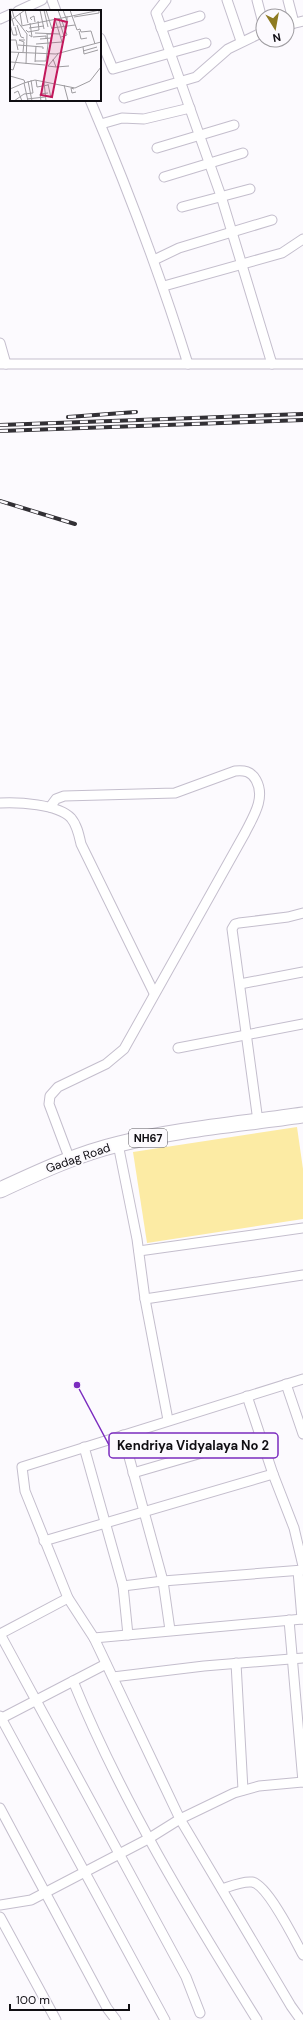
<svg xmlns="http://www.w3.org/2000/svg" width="303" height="2020" font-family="'DM Sans',sans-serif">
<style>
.green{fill:#fceba4}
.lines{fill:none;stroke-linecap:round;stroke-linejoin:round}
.minor-casing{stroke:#c4becd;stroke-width:11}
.trunk-casing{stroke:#c4becd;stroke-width:17}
.minor{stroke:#fff;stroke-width:9}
.trunk{stroke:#fff;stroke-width:15}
.rail-casing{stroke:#323035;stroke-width:4}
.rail{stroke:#fcfafe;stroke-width:2.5;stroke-dasharray:8;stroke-linecap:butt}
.labels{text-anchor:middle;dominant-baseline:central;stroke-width:4;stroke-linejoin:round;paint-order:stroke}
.shield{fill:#fcfafe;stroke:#57555a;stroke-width:1}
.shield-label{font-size:11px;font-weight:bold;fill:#100e13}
.street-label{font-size:12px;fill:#100e13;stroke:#fcfafe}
.inset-road{fill:none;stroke:#9e9ca0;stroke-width:1}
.view{fill:#c2185b;fill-opacity:0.15;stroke:#c2185b;stroke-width:2}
.inset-edge{fill:none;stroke:#100e13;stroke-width:2}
.leader{fill:none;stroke:#7b2cbf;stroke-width:1.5}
.callout-dot{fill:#7b2cbf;stroke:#fcfafe;stroke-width:1.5}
.callout{fill:#fcfafe;stroke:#7b2cbf;stroke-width:1.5}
.callout-label{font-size:13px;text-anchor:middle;font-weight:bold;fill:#100e13}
</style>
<rect width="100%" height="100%" fill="#fcfafe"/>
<!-- green -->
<polygon class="green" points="297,1127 303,1169 303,1219 147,1243 133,1152"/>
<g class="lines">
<!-- minor casing -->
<g class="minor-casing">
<g id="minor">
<polyline points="52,0 56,11"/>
<polyline points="166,0 156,13 221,196 272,364"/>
<polyline points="227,0 241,41"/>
<polyline points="257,0 263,23"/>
<polyline points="288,0 294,23"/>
<polyline points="18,11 42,0"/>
<polyline points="0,19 11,14"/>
<polyline points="287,25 303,21"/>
<polyline points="161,28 200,16"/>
<polyline points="100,38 113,69 206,43"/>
<polyline points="124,98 196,77 228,49 263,32"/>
<path d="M90,100C127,187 160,274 188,364"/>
<polyline points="101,124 122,118 144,119 190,108"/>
<polyline points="157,148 234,125"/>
<polyline points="164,177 243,153"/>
<polyline points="182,207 250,189"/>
<polyline points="154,260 179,248 272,220"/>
<polyline points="164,286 282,253 303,239"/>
<polyline points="0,343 6,364"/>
<polyline points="0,364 303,364"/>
<path d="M0,803C18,802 58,804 71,818C77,825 79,835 81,844L154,993"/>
<path d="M50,807L56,799L64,796L175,793L235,771C244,770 251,771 256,780C266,798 253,817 245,833L124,1049L106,1064L58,1087L50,1096L49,1104L67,1152"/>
<polyline points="240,984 303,972"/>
<polyline points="178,1048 303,1024"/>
<polyline points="257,1114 232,929 235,924 239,923 288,917 303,913"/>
<polyline points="118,1144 137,1239 145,1299 168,1420"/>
<polyline points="139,1251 303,1228"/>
<polyline points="145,1299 303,1275"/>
<polyline points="286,1384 303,1434"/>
<polyline points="247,1396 273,1474 294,1528 303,1566"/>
<polyline points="123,1435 163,1581 170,1630"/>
<polyline points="84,1447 123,1586 128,1635"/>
<polyline points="133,1473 260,1436"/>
<polyline points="44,1541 273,1474"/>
<polyline points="298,1571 302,1619"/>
<polyline points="123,1586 163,1581 303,1570"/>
<polyline points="289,1620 303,1782"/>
<polyline points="0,1634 186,1977 200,2013"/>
<polyline points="0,1634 68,1598"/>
<polyline points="94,1638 303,1619"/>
<polyline points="236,1663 243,1790"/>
<polyline points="113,1677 204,1666 303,1658"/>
<path d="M73,1681C122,1801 189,1911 257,2020"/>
<polyline points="0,1716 165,2020"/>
<polyline points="0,1719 106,1664"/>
<polyline points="0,1808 107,2008 116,2020"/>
<path d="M222,1889C231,1886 242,1881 252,1882C267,1884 295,1940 303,1955"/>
<polyline points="0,1905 31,1900 148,1839 180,1819 234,1793 259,1786 303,1782"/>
<polyline points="0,1917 56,2020"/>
<polyline points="301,2020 291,2006 180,1819 94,1638 68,1598 25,1491 22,1467 303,1379"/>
</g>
</g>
<!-- trunk casing -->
<g class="trunk-casing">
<path id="trunk" d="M0,1190C39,1172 77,1154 119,1144C179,1129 242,1124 303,1115"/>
</g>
<!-- minor -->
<use href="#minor" class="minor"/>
<!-- trunk -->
<use href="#trunk" class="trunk"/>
<!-- rail casing -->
<g class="rail-casing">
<g id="rail">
<polyline points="68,417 136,412"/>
<polyline points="0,425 303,414"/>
<polyline points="0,431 303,420"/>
<polyline points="0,501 75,524"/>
</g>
</g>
<!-- rail -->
<use href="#rail" class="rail"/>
</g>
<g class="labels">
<!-- shield labels -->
<rect class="shield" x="129" y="1129" width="38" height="18" rx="3"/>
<g class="shield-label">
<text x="148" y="1138">NH67</text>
</g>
<!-- street labels -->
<g class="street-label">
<text transform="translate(78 1158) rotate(-19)">Gadag Road</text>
</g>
</g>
<!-- overview -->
<g transform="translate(10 10)">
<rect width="91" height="91" fill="#fcfafe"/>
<path class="inset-road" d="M2,0L4,7L17,24L16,54M15,0L18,13M30,0L34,19M34,0L38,17M36,0L42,19M48,0L57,25L51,27M53,0L57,11V6M60,0L62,6L90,0M0,2L4,16M10,3L12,15M64,7L89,3V0M22,10L20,8L24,6L25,12M49,10L54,26M0,11L15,0M0,14L3,25H7L5,17M7,15L11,27L14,28M11,16L62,6L67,20L70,19L71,22L81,21L85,34M19,18L34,16M42,18L65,15M16,20L18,22L29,20L28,11M69,21L71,29L77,28M25,23L50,24M19,25L22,27L20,13M23,27L36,26V29M30,29L42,28M0,30H6L8,40M26,34L52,32L45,9M38,34L37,24H41M8,35L33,37V39M73,37L74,44L88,40M73,41L87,37M0,42L46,44L91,32M13,42L14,32L9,30H15M43,49L46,57L59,56M25,51H36L38,34M1,52L35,55M25,52L26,36M46,57L38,56L48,44M0,59L3,60L9,42M0,66L14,70L15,73M26,70L27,77L38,75M18,71L22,91M80,71L91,57M34,72L36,91M14,73L25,70L65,78L80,71M38,74L41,88M54,75L58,90M0,79L14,73L18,91M64,79L61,78L62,83L66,82M4,83L8,81L12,91M17,89L35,87M4,91L14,84L23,83L21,70M31,91L30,84L38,83"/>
<path class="view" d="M45,9L57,12L42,87L31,85Z"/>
<rect width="91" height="91" class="inset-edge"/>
</g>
<!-- callouts -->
<path class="leader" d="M77 1385L109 1445"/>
<circle class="callout-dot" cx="77" cy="1385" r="4"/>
<rect class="callout" x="109" y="1433" width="169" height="25" rx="4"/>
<g class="callout-label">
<text x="193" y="1450">Kendriya Vidyalaya No 2</text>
</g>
<!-- north arrow -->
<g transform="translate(275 28) rotate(169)"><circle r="19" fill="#fcfafe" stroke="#9e9ca0"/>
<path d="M0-3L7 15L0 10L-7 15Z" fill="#8e7b21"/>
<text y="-6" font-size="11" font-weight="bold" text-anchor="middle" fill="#100e13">N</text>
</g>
<!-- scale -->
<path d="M10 2004v6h119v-6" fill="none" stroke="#100e13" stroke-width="2"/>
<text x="16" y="2004" font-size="12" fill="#100e13" stroke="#fcfafe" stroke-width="3" paint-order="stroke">100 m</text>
</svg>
